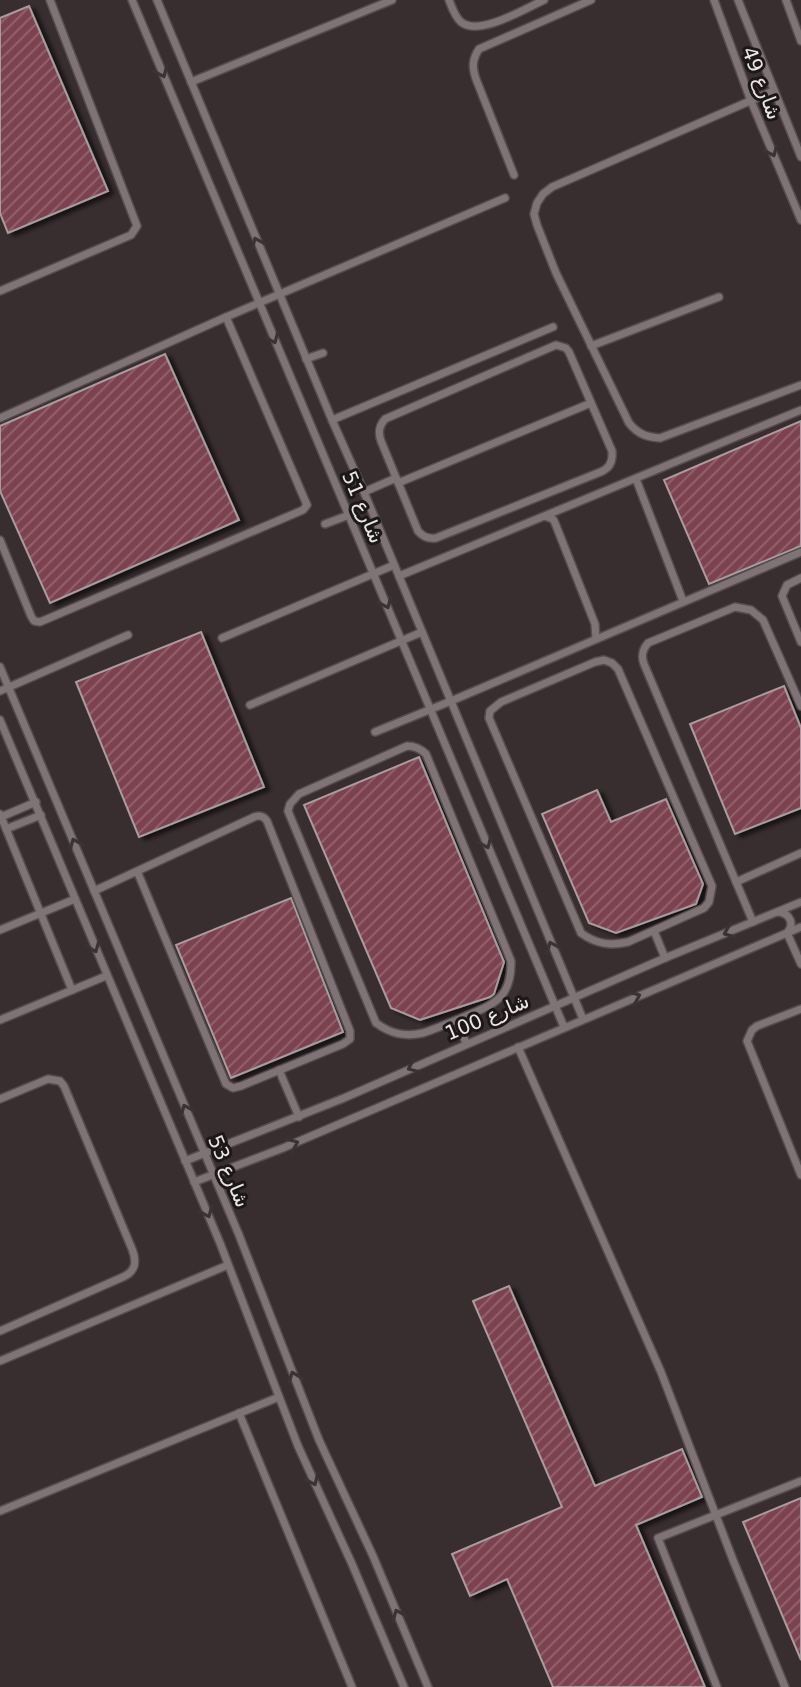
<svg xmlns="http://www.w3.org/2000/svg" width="801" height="1687" font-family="'DejaVu Sans',Vazirmatn,sans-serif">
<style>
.building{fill:url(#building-hatch);stroke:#a99c9e;stroke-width:2;filter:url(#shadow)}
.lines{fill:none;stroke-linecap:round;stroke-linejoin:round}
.lane-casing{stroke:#544c4e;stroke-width:10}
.lane{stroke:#7f7375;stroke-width:7}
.oneway{stroke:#3a3334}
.labels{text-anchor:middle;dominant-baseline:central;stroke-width:6;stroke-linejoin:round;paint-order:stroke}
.street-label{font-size:20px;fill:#ece5e6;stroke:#1c1818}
</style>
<defs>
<pattern id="building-hatch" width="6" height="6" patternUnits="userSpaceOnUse" patternTransform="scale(2)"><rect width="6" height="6" fill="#7d4350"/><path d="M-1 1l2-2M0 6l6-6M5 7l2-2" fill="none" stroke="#905e69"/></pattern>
<filter id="shadow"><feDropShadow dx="5.5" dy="3" stdDeviation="2" flood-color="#0009"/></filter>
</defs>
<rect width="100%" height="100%" fill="#382e30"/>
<!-- building -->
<g class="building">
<polygon points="29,6 108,191 8,233 0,213 0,18"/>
<polygon points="165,354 239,520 50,603 0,491 0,426"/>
<polygon points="801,421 801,546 709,584 664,480"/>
<polygon points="201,632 264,787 139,837 76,682"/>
<polygon points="784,686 801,728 801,808 735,834 690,724"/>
<polygon points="419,757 504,962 494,994 490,997 420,1020 391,1008 304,805"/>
<polygon points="597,790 611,822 666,799 703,884 696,904 616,933 589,923 542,814"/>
<polygon points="291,898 343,1032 231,1078 176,945"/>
<polygon points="509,1286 595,1486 682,1449 702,1497 636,1525 705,1687 553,1687 507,1579 470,1596 452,1554 562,1507 473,1301"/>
<polygon points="801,1498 801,1660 743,1522"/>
</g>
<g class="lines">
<!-- lane casing -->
<g class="lane-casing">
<g id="lane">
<polyline points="132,0 564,1027"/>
<polyline points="157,0 332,420 364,492 583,1019"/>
<path d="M449,0C452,8 455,17 461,22C479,37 526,8 544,0"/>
<polyline points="714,0 751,101 801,220"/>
<polyline points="738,0 801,157"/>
<polyline points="786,0 801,41"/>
<polyline points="191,82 392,0"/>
<path d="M773,91L552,187L543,194L537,203L534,214L537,225L556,273L629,423C638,434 646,437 660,438L801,385"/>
<path d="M514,175L476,79C472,67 472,60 479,49L591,0"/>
<polyline points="0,291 131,235 137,226 50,0"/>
<polyline points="226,317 505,198"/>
<path d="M556,345L566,348L569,352L612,451C613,463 609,469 598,473L436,538C428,539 423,537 418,531L381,441C378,432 379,426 385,419Z"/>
<polyline points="591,346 719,297"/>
<polyline points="306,359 323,353"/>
<polyline points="0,418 226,317 307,505 303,510 40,622 34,621 31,616 0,540"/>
<polyline points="332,420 553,327"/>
<polyline points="636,479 683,601"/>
<polyline points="398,483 591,403"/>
<polyline points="364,492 396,478"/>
<polyline points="547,517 553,519 555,523 595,624 596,639"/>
<polyline points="325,524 349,515"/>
<polyline points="399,576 801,410"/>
<polyline points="801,578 787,585 782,596 801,642"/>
<polyline points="222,638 394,565"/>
<path d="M604,660L612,663L618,669L712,886L709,902L704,908L628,942C610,946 596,944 581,933L489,718L490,711L501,702L595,662Z"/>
<polyline points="0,667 239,1235 319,1440 373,1556 428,1687"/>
<polyline points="0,691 128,635"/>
<polyline points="250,705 422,632"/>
<polyline points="0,720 220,1243 298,1446 352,1564 404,1687"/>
<polyline points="375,732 451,701 801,552"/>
<path d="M407,746C415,746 420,748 426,754L511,961C512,997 495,1004 466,1016C452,1022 438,1028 423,1033C405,1037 391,1034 376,1023L288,811L290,804L299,794Z"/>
<polyline points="0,814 72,990"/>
<polyline points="1,817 36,802"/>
<polyline points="6,829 41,815"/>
<polyline points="736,882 801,853"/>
<path d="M94,891L252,818C258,815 263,815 267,821L350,1031V1039L343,1044L241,1086L233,1088L226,1084L137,871"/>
<path d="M778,912C790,913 795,924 787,933L801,964"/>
<path d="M753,922L644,664C641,656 642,650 648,643L735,607L751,610L763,620L801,706"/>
<polyline points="0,930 75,899"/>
<polyline points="654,931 665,958"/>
<polyline points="801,1009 757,1026 752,1030 747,1041 801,1175"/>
<polyline points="0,1020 106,976"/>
<polyline points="457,1020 466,1043"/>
<polyline points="518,1047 661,1372 733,1560 785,1687"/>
<polyline points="279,1070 299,1117"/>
<path d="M0,1099L48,1079L60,1081L64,1086L132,1249C137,1262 136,1271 123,1277L0,1331"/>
<polyline points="185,1161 344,1098 665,958 801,902"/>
<polyline points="194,1182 283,1148 801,927"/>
<polyline points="0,1361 228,1265"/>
<polyline points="239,1413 352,1687"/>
<polyline points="0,1511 279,1397"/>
<polyline points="717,1687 658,1538 801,1481"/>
</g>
</g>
<!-- lane -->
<use href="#lane" class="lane"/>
</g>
<!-- one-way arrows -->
<defs><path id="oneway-chevron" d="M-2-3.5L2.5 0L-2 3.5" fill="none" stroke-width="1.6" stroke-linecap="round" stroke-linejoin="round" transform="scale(2)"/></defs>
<g class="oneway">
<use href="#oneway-chevron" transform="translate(162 72) rotate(67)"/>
<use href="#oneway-chevron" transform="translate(772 151) rotate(67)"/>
<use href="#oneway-chevron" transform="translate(257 243) rotate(-113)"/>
<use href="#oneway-chevron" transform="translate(273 338) rotate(67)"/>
<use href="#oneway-chevron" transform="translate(386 603) rotate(67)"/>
<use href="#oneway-chevron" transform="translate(486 843) rotate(67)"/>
<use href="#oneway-chevron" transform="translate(75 844) rotate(-113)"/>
<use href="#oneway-chevron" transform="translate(729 932) rotate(158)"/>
<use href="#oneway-chevron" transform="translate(94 947) rotate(68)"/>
<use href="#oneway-chevron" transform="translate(552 947) rotate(-113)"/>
<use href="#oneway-chevron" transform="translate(635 997) rotate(-23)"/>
<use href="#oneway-chevron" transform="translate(413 1067) rotate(156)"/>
<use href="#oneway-chevron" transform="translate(186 1110) rotate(-113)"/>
<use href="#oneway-chevron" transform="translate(293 1144) rotate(-23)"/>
<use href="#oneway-chevron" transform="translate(207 1212) rotate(67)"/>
<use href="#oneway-chevron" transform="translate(294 1377) rotate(-111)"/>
<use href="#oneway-chevron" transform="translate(313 1480) rotate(66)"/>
<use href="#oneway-chevron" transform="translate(398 1615) rotate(-113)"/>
</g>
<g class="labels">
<!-- street labels -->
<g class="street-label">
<text transform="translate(762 83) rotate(69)">شارع 49</text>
<text transform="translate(363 507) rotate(67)">شارع 51</text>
<text transform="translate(487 1017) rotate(-23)">شارع 100</text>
<text transform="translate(229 1171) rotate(67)">شارع 53</text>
</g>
</g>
</svg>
